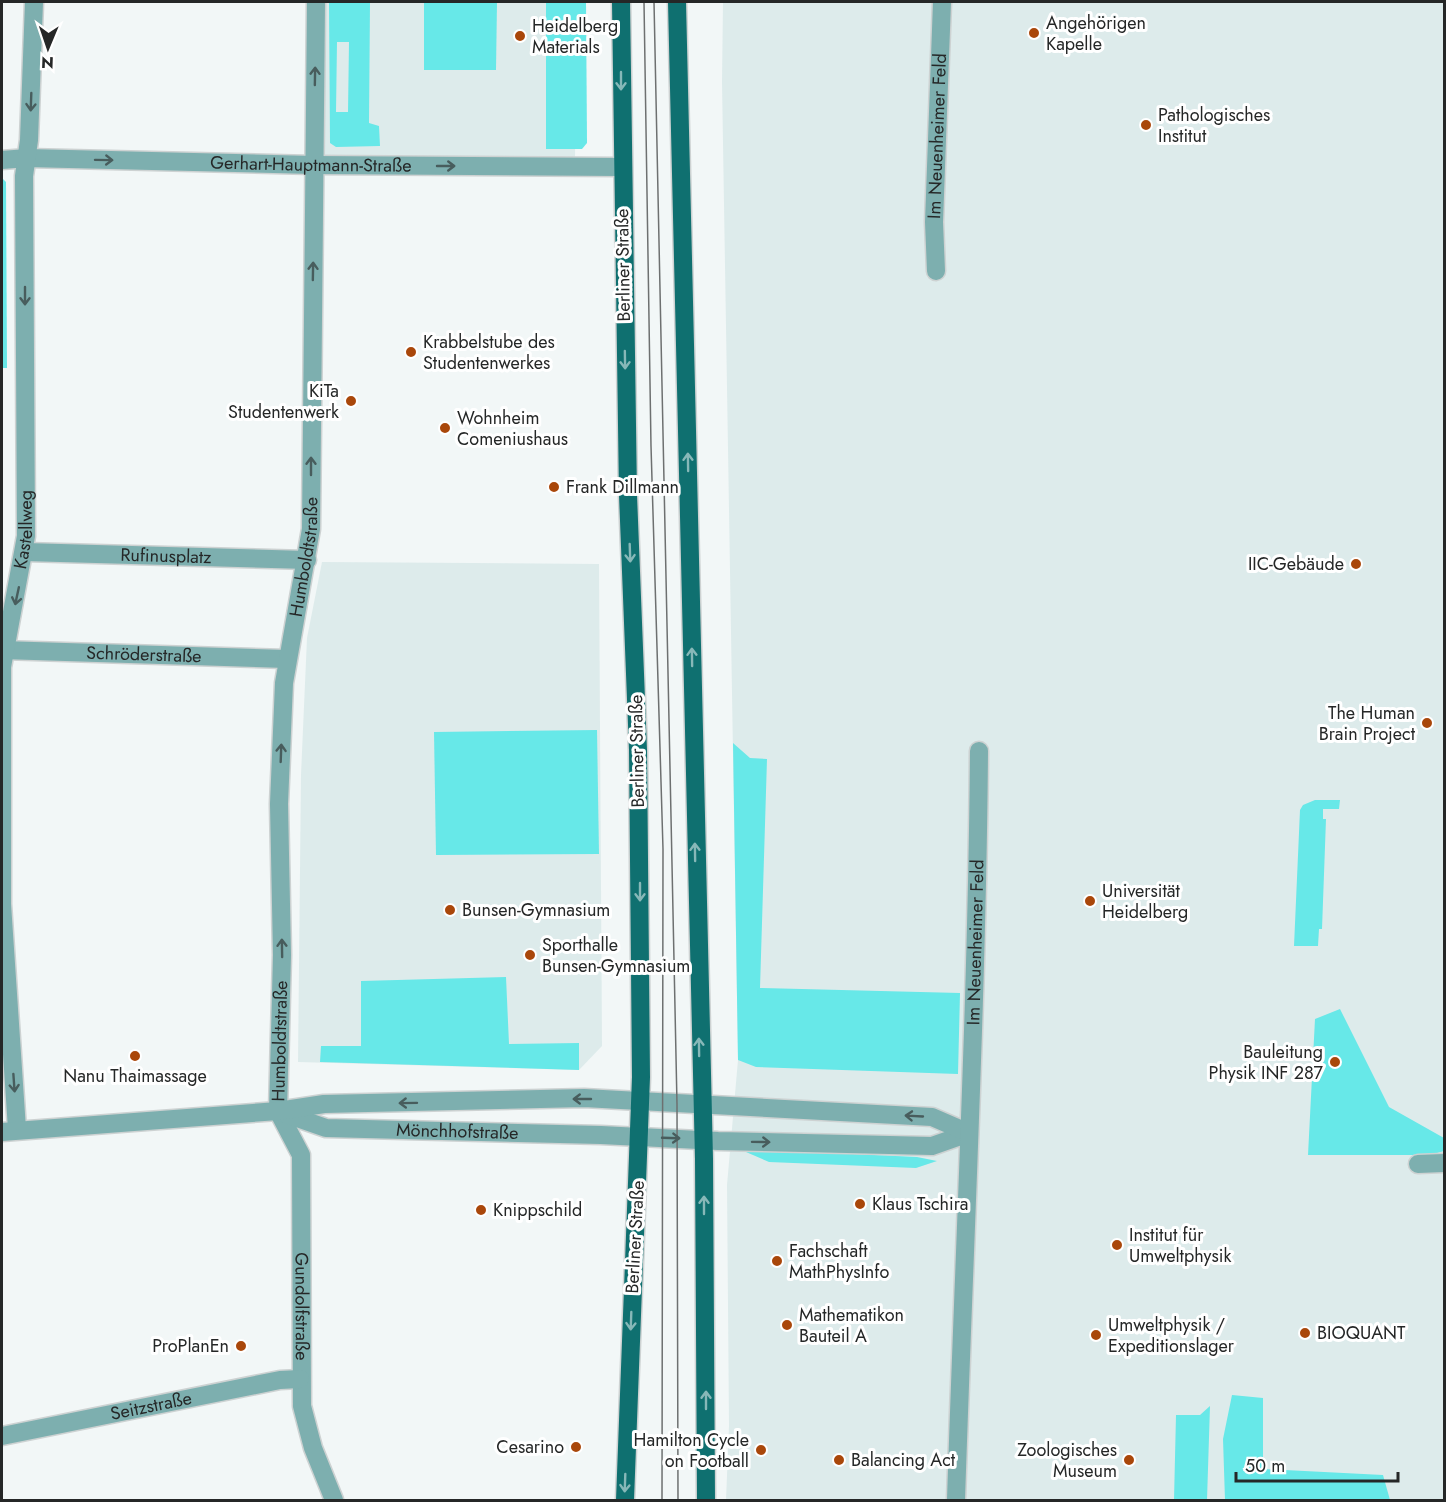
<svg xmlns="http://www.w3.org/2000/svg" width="1446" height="1502" font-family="Jost,sans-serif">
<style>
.built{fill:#ddebeb}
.green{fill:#67e8e8;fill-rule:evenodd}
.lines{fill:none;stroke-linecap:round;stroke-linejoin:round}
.minor-casing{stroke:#cdd2d2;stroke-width:21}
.major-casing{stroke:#cdd2d2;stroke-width:21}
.minor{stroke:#7dafaf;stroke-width:18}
.major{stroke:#0f7070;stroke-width:18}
.tram{stroke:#6d7070;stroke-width:1.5}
.oneway{stroke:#485d5d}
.oneway2{stroke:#87b8b8}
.poi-dot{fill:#a9470a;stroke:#fff;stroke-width:2}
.labels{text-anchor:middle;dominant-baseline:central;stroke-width:6;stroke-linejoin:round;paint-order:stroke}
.poi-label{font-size:18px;fill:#252727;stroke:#fff;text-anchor:start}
.street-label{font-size:18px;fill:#252727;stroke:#fff}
</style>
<rect width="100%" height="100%" fill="#f2f7f7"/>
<!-- built -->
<g class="built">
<polygon points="314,2 576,2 575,159 314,160"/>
<polygon points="723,2 1444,2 1444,1500 726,1500 729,1426 727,1185 738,1060 722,82"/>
<polygon points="322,562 599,564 602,1046 579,1070 298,1062 301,775 307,638"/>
</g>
<!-- green -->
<g class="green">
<path d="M329,2H370L369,123L379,126L380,146L336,147L330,143ZM337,42H349L348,112H336Z"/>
<polygon points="424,2 497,2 496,70 424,70"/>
<polygon points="546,2 586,2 587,143 582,149 546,149"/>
<polygon points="2,178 6,182 7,368 2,368"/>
<polygon points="597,730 599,854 436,855 434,732"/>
<polygon points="733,743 750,758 767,759 760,988 960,993 958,1074 756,1067 738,1060"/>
<polygon points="1315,800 1340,800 1339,809 1323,809 1323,819 1326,819 1322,929 1319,929 1318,946 1294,946 1300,810 1303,805"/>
<polygon points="506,977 509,1044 579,1043 579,1070 320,1062 321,1046 361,1046 361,981"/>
<polygon points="1340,1009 1389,1107 1444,1138 1444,1151 1430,1155 1308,1155 1315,1019"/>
<polygon points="766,1150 917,1157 937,1161 916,1168 769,1162 746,1152"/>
<polygon points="1232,1395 1263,1398 1263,1469 1383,1475 1390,1500 1225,1500 1223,1439"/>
<polygon points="1210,1406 1207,1500 1174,1500 1176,1415 1200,1415"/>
</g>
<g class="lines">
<!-- minor casing -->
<g class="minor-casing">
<g id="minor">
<path id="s1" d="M2,160L27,158L313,165L621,167"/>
<path id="s2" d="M936,271L934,222L942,2"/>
<path id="s3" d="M25,552L307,560"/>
<path id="s4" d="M2,650L286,659"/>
<path id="s5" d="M278,1111L282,955L279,804L284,683L311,529L316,2"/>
<path id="s6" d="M278,1111L301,1155L302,1406L313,1448L334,1500"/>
<path id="s7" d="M280,1112L326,1128L601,1135L718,1141L932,1146L969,1133"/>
<path id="s8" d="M17,1129L2,904V667L26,536L24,176L29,140L34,2"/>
<polyline points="2,1132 278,1111 324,1104 584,1098 932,1117 969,1133"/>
<polyline points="1418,1164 1444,1163"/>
<path id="s9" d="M2,1436L280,1380L300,1379"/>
<path id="s10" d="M956,1500C964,1251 977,1001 979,751"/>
</g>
</g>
<!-- major casing -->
<g class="major-casing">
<g id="major">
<polyline points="621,2 628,495 638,750 641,1077 625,1500"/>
<polyline points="677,2 704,1159 706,1500"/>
</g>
</g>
<!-- minor -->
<use href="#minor" class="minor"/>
<!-- major -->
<use href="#major" class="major"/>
<!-- tram -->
<g class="tram">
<polyline points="644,2 651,446 663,849 662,1500"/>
<polyline points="654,2 677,1104 678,1500"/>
</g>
</g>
<!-- one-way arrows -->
<defs><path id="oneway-shaft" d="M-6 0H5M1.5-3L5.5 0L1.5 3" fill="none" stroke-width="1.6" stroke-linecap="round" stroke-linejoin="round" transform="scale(1.5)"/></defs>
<g class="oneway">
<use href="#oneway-shaft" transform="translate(315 76) rotate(-89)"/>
<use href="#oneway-shaft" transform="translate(31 102) rotate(92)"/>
<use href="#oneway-shaft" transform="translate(104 160) rotate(1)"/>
<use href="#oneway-shaft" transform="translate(446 166)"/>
<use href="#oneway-shaft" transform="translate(313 271) rotate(-89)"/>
<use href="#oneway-shaft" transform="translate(25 296) rotate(90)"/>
<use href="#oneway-shaft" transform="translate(311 466) rotate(-90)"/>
<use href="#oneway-shaft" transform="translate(17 596) rotate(102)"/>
<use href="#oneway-shaft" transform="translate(281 753) rotate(-88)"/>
<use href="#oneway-shaft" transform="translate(282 948) rotate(-91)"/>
<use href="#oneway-shaft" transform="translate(14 1083) rotate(86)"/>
<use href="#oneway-shaft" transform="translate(582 1099) rotate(-180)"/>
<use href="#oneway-shaft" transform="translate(408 1103) rotate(179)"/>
<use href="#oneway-shaft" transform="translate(914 1116) rotate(-177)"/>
<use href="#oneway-shaft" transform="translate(671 1138) rotate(2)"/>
<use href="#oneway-shaft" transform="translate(761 1142) rotate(1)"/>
</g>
<g class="oneway2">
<use href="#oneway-shaft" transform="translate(621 81) rotate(90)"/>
<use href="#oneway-shaft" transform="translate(625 360) rotate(89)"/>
<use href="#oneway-shaft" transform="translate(688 462) rotate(-91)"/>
<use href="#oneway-shaft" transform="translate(630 553) rotate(88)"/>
<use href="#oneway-shaft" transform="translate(692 657) rotate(-91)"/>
<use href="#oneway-shaft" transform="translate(695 852) rotate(-91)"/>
<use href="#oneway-shaft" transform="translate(640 892) rotate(90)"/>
<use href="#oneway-shaft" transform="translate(699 1047) rotate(-91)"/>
<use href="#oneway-shaft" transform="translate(704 1205) rotate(-90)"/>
<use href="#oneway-shaft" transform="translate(631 1321) rotate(92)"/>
<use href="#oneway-shaft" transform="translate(706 1400) rotate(-90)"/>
<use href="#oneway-shaft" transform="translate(625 1483) rotate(92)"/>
</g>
<!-- markers -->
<g class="poi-dot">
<circle cx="1034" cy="33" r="6"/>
<circle cx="520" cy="36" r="6"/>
<circle cx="1146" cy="125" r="6"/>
<circle cx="411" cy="352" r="6"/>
<circle cx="351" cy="401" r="6"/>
<circle cx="445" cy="428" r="6"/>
<circle cx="554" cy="487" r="6"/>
<circle cx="1356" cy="564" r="6"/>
<circle cx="1427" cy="723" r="6"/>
<circle cx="1090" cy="901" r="6"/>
<circle cx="450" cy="910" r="6"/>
<circle cx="530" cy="955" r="6"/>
<circle cx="135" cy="1056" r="6"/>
<circle cx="1335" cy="1062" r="6"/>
<circle cx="860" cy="1204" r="6"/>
<circle cx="481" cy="1210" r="6"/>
<circle cx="1117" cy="1245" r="6"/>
<circle cx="777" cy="1261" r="6"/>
<circle cx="787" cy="1325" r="6"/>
<circle cx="1305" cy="1333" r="6"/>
<circle cx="1096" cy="1335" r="6"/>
<circle cx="241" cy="1346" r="6"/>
<circle cx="576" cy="1447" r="6"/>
<circle cx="761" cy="1450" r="6"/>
<circle cx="839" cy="1460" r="6"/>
<circle cx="1129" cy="1460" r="6"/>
</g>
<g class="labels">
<!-- poi labels -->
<g class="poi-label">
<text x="1046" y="23">Angehörigen<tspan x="1046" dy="21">Kapelle</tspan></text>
<text x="532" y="26">Heidelberg<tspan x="532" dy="21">Materials</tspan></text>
<text x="1158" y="115">Pathologisches<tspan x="1158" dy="21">Institut</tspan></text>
<text x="423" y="342">Krabbelstube des<tspan x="423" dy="21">Studentenwerkes</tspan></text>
<text x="339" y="391" text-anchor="end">KiTa<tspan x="339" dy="21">Studentenwerk</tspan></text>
<text x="457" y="418">Wohnheim<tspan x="457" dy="21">Comeniushaus</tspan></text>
<text x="566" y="487">Frank Dillmann</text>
<text x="1344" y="564" text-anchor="end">IIC-Gebäude</text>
<text x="1415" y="713" text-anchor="end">The Human<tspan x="1415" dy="21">Brain Project</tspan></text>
<text x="1102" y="891">Universität<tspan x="1102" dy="21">Heidelberg</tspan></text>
<text x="462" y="910">Bunsen-Gymnasium</text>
<text x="542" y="945">Sporthalle<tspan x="542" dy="21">Bunsen-Gymnasium</tspan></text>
<text x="1323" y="1052" text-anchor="end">Bauleitung<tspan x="1323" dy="21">Physik INF 287</tspan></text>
<text x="135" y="1076" text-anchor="middle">Nanu Thaimassage</text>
<text x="872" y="1204">Klaus Tschira</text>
<text x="493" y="1210">Knippschild</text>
<text x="1129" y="1235">Institut für<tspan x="1129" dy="21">Umweltphysik</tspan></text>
<text x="789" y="1251">Fachschaft<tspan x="789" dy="21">MathPhysInfo</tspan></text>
<text x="799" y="1315">Mathematikon<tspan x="799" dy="21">Bauteil A</tspan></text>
<text x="1108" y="1325">Umweltphysik /<tspan x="1108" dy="21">Expeditionslager</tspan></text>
<text x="1317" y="1333">BIOQUANT</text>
<text x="229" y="1346" text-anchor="end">ProPlanEn</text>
<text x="749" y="1440" text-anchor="end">Hamilton Cycle<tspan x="749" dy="21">on Football</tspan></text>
<text x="564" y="1447" text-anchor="end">Cesarino</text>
<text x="1117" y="1450" text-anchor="end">Zoologisches<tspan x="1117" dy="21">Museum</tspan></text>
<text x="851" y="1460">Balancing Act</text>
</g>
<!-- street labels -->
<g class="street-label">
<text stroke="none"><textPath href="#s2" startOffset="135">Im Neuenheimer Feld</textPath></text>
<text stroke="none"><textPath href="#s1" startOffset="309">Gerhart-Hauptmann-Straße</textPath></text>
<text transform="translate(623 265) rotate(-91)">Berliner Straße</text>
<text stroke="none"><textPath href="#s8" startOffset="602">Kastellweg</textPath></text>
<text stroke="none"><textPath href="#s3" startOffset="141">Rufinusplatz</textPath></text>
<text stroke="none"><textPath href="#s5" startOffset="556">Humboldtstraße</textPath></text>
<text stroke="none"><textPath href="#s4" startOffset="142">Schröderstraße</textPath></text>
<text transform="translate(637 751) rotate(-91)">Berliner Straße</text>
<text stroke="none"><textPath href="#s10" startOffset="558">Im Neuenheimer Feld</textPath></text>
<text stroke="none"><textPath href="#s5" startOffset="70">Humboldtstraße</textPath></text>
<text stroke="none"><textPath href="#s7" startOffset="180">Mönchhofstraße</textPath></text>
<text transform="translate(635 1237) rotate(-87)">Berliner Straße</text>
<text stroke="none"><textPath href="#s6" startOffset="201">Gundolfstraße</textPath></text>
<text stroke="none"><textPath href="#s9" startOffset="152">Seitzstraße</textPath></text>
</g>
</g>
<!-- border -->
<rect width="1446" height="1502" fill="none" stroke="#252727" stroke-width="6"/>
<!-- north arrow -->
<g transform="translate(48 48) rotate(182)" stroke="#ffffff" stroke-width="4.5" paint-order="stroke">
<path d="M0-4.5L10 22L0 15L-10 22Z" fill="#252727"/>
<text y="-9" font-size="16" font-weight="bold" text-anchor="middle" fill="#252727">N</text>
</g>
<!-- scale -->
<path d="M1236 1472v9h162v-9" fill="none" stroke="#252727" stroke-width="3"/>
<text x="1245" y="1472" font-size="18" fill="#252727" stroke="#ffffff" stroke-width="4.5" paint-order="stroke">50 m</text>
</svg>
